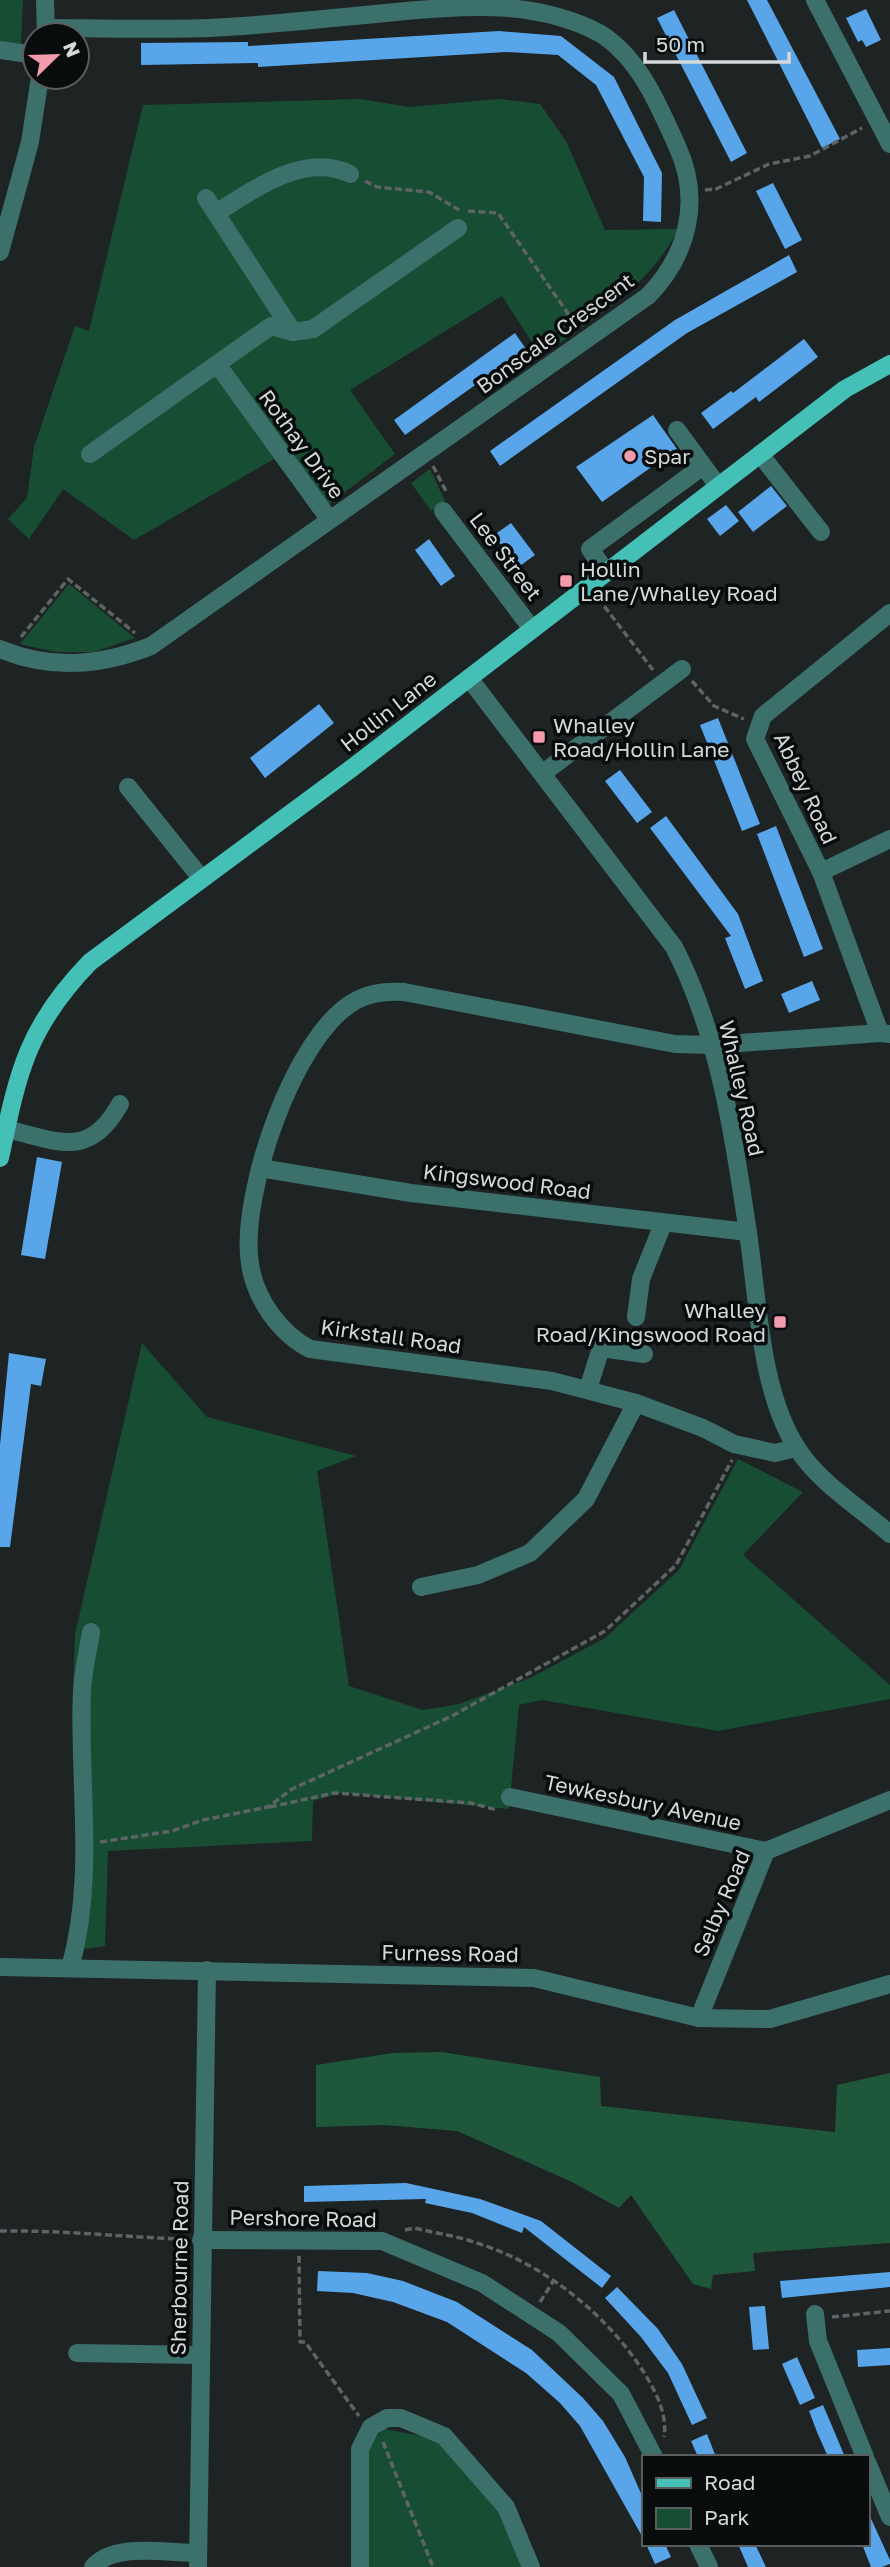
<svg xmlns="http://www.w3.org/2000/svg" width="890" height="2567" font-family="'Golos Text',sans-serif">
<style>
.green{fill:#174e33}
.forest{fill:#1f573a}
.building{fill:#58a5ea}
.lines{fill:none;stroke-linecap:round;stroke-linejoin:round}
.path{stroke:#5e6364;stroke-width:3.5;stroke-dasharray:7 3.5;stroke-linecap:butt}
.minor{stroke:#3c706b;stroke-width:18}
.major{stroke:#45c0b6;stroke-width:18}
.poi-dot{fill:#f39aac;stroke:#090c0c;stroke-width:2.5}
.labels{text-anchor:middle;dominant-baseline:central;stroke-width:7;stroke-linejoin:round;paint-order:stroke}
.street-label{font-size:21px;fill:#d5d9da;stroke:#090c0c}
.poi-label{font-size:21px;fill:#d5d9da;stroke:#090c0c;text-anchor:start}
</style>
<rect width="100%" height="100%" fill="#1e2324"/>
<!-- green -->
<g class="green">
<polygon points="0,0 23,0 21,44 0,41"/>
<path d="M360,99L409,107L499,99L540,104L566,141L605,230L678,229C650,287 592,319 541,356L502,296L350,390L395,454L316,514L274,459L134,540L63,489L29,539L8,519L27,498L34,447L75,326L89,331L143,105Z"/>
<polygon points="430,469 445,501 431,511 411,483"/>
<polygon points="69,584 135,638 94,652 56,652 20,644"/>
<polygon points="142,1343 207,1417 356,1456 317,1471 349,1686 423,1710 459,1704 530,1678 605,1638 679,1570 738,1459 803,1492 743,1555 890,1685 890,1699 718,1731 542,1700 519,1705 509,1809 341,1793 313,1801 312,1841 108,1851 105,1946 70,1951 80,1836 72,1720 75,1634"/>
<polygon points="385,2429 436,2439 504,2512 526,2567 365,2567 369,2442"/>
</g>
<!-- forest -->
<polygon class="forest" points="442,2052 600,2077 601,2106 835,2132 837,2085 890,2073 890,2243 753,2253 755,2271 713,2275 711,2289 693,2284 631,2195 619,2208 572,2182 457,2131 384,2125 316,2127 316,2065 393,2053"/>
<!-- building -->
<g class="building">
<polygon points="747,0 767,0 840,139 822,148"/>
<polygon points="866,9 881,40 866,47 862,40 858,42 846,18"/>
<polygon points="674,10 747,153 731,162 657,18"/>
<polygon points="499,31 561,36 614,77 662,173 661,222 643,221 644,177 596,85 558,55 506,52 258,67 258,63 141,65 141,43 248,42 248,46"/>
<polygon points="773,183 802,240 785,249 756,191"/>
<polygon points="789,255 797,272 687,333 500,466 490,451 675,320"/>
<polygon points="515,333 526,349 405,435 394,420"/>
<polygon points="804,339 818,357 759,402 756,397 713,429 701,413 731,391 733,393"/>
<polygon points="653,415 677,449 602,502 576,467"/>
<polygon points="771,486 787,506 753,532 738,512"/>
<polygon points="726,505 739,521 720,536 707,519"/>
<polygon points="511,523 535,555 517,568 494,535"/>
<polygon points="429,539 455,576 441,586 415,550"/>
<polygon points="319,704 334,723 265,778 250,758"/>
<polygon points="718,718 760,824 742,831 700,725"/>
<polygon points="620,770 652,812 637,823 605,781"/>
<polygon points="666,816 738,914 763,981 745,989 725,938 731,936 650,828"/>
<polygon points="776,826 823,949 804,957 757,834"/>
<polygon points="812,981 820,1000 789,1013 781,994"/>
<polygon points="37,1157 62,1162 45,1259 21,1255"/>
<polygon points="9,1353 46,1359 41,1386 31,1384 10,1547 0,1547 0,1445"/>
<polygon points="406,2183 480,2199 541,2221 611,2276 602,2288 524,2227 522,2233 472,2213 425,2203 426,2199 304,2202 304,2186"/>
<polygon points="318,2271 367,2273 403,2281 457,2302 532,2350 583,2398 603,2421 625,2457 643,2498 643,2538 580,2426 560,2403 526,2373 447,2322 393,2302 353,2293 317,2291"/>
<polygon points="890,2272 890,2287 782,2298 780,2281"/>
<polygon points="617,2287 658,2329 682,2364 707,2418 692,2425 668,2373 641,2337 605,2298"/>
<polygon points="765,2306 769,2349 753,2350 749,2307"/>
<polygon points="890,2348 890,2365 858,2367 857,2350"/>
<polygon points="797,2357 815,2398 800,2405 782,2364"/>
<polygon points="823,2405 832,2426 845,2457 828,2457 817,2432 809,2411"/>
<polygon points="707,2434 716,2457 698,2457 691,2441"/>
<polygon points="867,2510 890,2560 890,2564 882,2567 871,2567 862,2544 867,2544"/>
<polygon points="646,2544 665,2544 671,2557 655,2564"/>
<polygon points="738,2544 755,2544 766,2567 748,2567"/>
</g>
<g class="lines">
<!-- path -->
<g class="path">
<polyline points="365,181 377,187 429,192 459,210"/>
<polyline points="705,190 716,189 769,164 810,156 862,128"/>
<polyline points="468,211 498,213 576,325"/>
<polyline points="433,466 447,493"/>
<polyline points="598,598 653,670"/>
<polyline points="21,637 68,579 135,633"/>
<polyline points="692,681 714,706 744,719"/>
<polyline points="270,1807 334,1793 471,1803 497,1810"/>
<polyline points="100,1842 172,1831 203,1820 268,1807 292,1789 452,1716 605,1631 676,1565 732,1460"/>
<path d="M405,2230L414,2228C435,2233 457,2236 477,2243C543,2264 603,2311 641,2368C654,2388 668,2413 664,2437"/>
<path d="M0,2231C61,2230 122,2237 183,2239"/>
<polyline points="299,2256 300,2342 305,2342 359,2416"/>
<polyline points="540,2302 554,2280"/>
<polyline points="832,2317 890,2311"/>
<polyline points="383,2442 433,2567"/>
</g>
<!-- minor -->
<g class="minor">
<polyline points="45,0 46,35"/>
<polyline points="815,0 890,144"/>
<polyline points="0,50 35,55"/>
<polyline points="206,198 293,332"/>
<path d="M216,213C255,189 304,152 350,174"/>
<polyline points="0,252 30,142 40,77"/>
<polyline points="677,430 718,486"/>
<polyline points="90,454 217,364"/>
<polyline points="760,454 821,532"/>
<polyline points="443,511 532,629"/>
<polyline points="329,519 217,364 271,326 293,332 313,329 458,228"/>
<polyline points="606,572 590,549 703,466"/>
<path d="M0,649C51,670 100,666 151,646L648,296C688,255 702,200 677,146C659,106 640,59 601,34C538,0 467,5 396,12C345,17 294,22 243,26C178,31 112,28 47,28"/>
<path d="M469,678L674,947C719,1034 734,1137 748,1233C758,1298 760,1392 797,1448C819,1483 859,1507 890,1534"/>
<polyline points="543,773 682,669"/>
<polyline points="128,787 201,878"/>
<polyline points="821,872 890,839"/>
<polyline points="880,1033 821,872 755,739 763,716 890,613"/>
<path d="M6,1129C58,1141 89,1160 120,1104"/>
<polyline points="260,1168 411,1193 748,1232"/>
<polyline points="636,1317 641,1279 663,1224"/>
<polyline points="588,1389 601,1348 644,1354"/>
<path d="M796,1448L775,1453L734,1444L703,1428L636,1403L552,1381L310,1349C279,1333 255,1298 250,1264C239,1197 294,1032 357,1000C372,992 387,991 404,992L675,1044L712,1045L880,1033L890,1034"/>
<polyline points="421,1587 478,1575 530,1553 586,1499 636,1403"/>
<polyline points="510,1797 766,1851"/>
<polyline points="0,1967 534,1978 699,2018 770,2019 890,1984"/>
<path d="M70,1968C96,1876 78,1784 82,1691C83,1671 88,1651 91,1632"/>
<polyline points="699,2018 766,1851 890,1800"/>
<polyline points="201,2240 382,2241 482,2283 559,2333 621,2394 654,2457"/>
<polyline points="815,2314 818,2341 865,2457"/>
<polyline points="77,2353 200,2355"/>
<polyline points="867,2462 890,2517"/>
<polyline points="698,2544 709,2567"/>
<path d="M93,2567C114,2542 168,2553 198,2553"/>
<polyline points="198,2567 207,1970"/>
<polyline points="360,2567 360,2449 371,2427 387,2418 401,2418 444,2436 506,2507 531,2567"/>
</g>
<!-- major -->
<path class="major" d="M0,1158C18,1072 27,1027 90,962L352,768L845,389L890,364"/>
</g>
<!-- markers -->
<g class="poi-dot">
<circle cx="630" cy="456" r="7"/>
<rect x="559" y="574" width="14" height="14" rx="3.5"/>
<rect x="532" y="730" width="14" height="14" rx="3.5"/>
<rect x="773" y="1315" width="14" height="14" rx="3.5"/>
</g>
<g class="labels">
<!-- street labels -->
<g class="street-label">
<text transform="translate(555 333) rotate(-36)">Bonscale Crescent</text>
<text transform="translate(302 444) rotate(54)">Rothay Drive</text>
<text transform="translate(506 556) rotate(53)">Lee Street</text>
<text transform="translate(388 711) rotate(-38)">Hollin Lane</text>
<text transform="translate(806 788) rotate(65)">Abbey Road</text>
<text transform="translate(742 1088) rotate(77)">Whalley Road</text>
<text transform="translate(507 1181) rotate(7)">Kingswood Road</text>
<text transform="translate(391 1336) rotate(8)">Kirkstall Road</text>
<text transform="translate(643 1802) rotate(12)">Tewkesbury Avenue</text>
<text transform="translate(721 1903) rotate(-67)">Selby Road</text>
<text transform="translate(450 1953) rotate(1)">Furness Road</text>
<text transform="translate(303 2218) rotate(1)">Pershore Road</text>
<text transform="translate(179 2268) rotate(-89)">Sherbourne Road</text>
</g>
<!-- poi labels -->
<g class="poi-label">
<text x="644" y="456">Spar</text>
<text x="580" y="569">Hollin<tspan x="580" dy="24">Lane/Whalley Road</tspan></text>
<text x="553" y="725">Whalley<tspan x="553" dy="24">Road/Hollin Lane</tspan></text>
<text x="766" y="1310" text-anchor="end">Whalley<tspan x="766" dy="24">Road/Kingswood Road</tspan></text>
</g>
</g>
<!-- legend -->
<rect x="642" y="2455" width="228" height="91" fill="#090c0c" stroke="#5b5e5e" stroke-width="2"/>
<rect x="656" y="2478" width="35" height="10" fill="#45c0b6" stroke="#5b5e5e" stroke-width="2"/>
<text x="704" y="2490" font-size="21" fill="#d5d9da">Road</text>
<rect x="656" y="2508" width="35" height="21" fill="#174e33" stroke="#5b5e5e" stroke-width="2"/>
<text x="704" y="2525" font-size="21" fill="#d5d9da">Park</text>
<!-- north arrow -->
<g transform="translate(56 56) rotate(67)"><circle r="33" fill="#090c0c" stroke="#5b5e5e" stroke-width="2"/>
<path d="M0-5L12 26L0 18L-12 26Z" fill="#f39aac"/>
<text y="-10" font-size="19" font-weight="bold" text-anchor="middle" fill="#d5d9da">N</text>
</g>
<!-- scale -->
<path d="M645 52v10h144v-10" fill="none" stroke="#d5d9da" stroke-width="3.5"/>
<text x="656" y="52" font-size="21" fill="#d5d9da" stroke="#090c0c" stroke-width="5" paint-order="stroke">50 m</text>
</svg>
